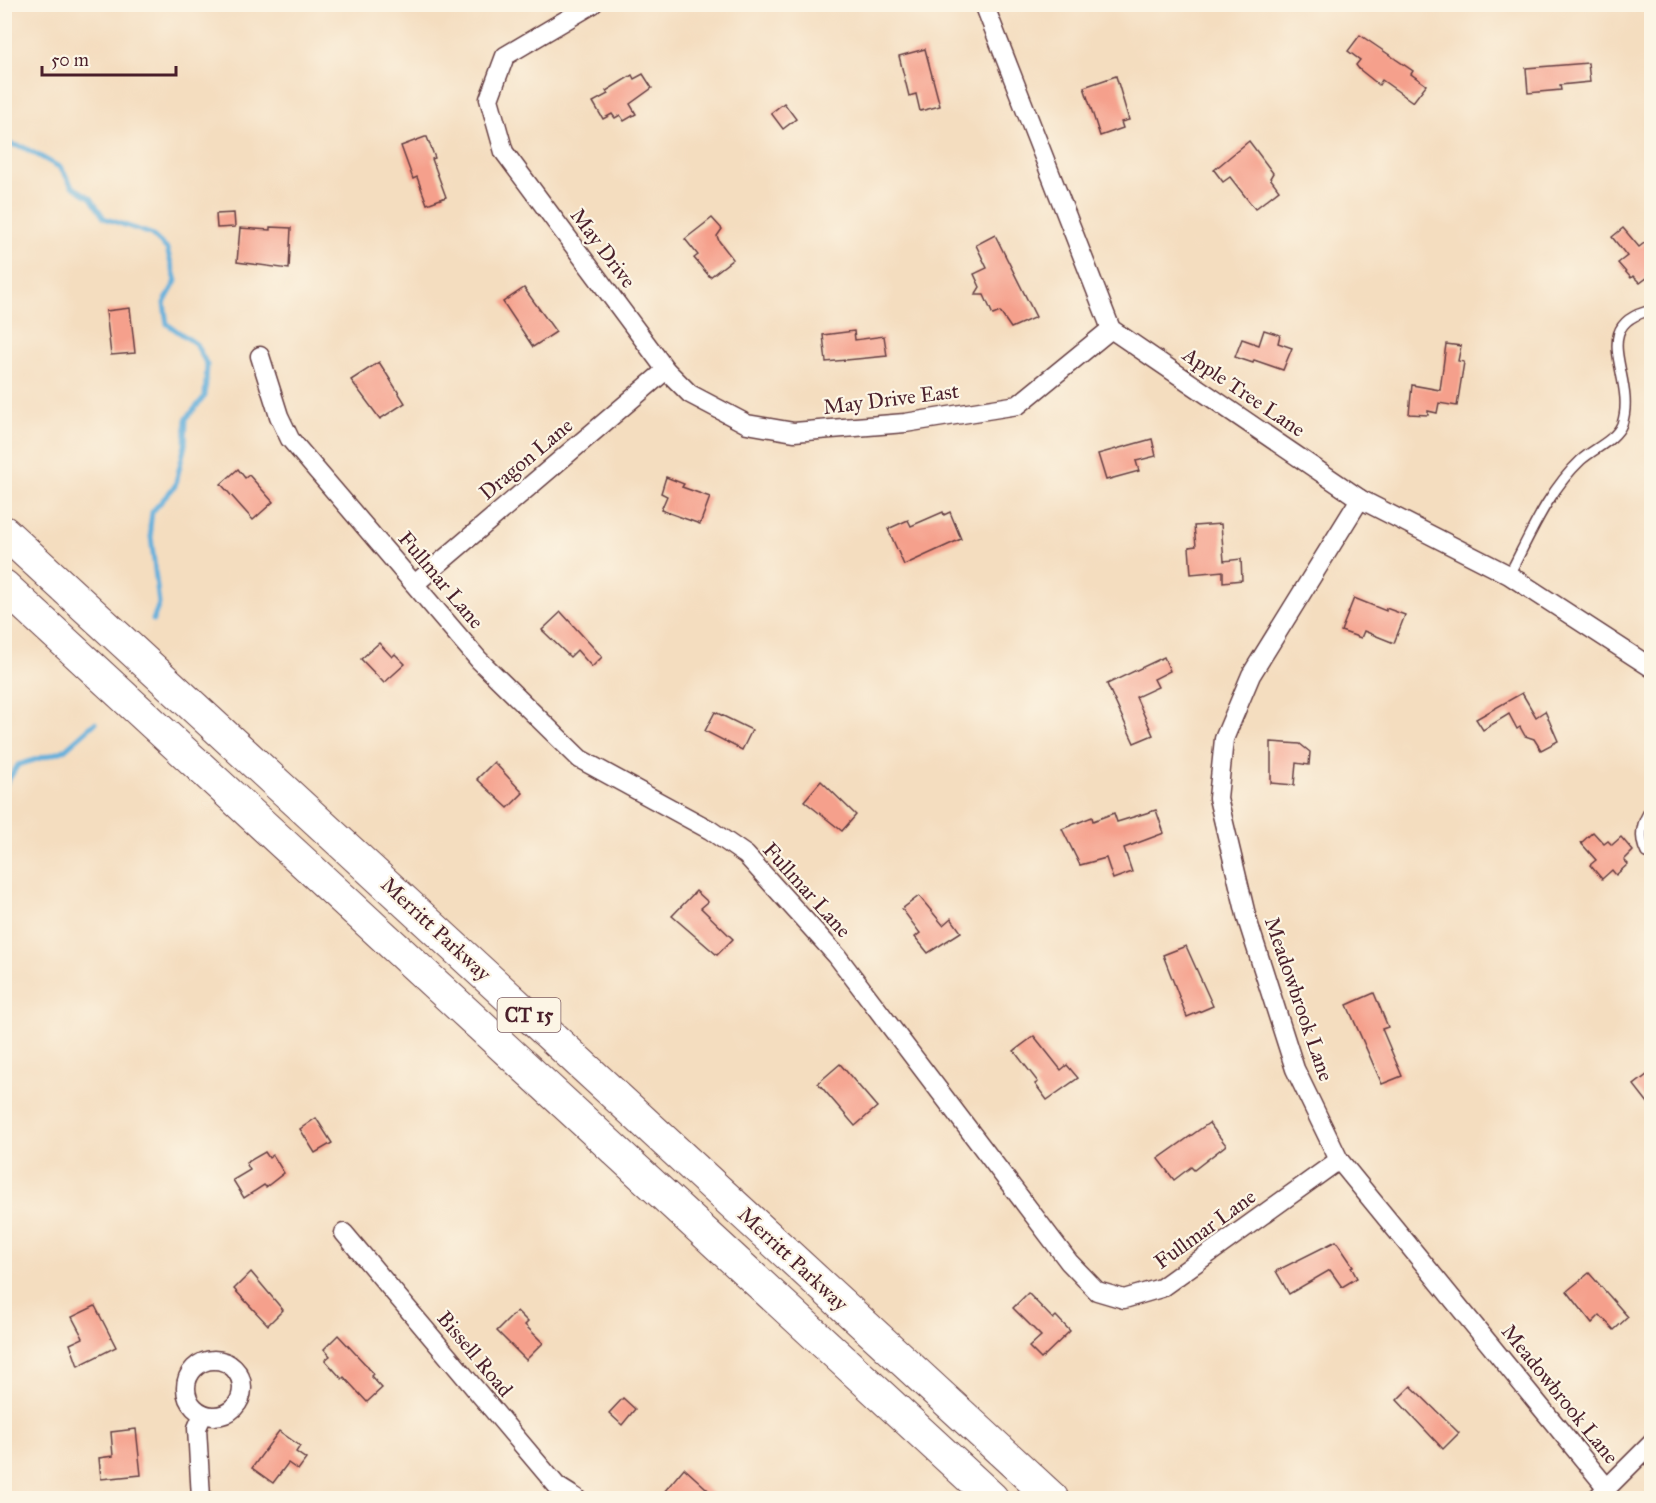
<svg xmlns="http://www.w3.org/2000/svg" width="1656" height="1503" font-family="'IM FELL Great Primer',serif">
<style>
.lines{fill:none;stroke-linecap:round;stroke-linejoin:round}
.stream{stroke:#62afdb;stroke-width:5}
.building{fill:#f5a08c}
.service-casing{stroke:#643c41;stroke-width:12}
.minor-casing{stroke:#643c41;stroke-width:21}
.motorway-casing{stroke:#643c41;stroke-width:34}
.service{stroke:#fff;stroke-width:9}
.minor{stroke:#fff;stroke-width:18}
.motorway{stroke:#fff;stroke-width:32}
.labels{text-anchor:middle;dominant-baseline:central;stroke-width:4.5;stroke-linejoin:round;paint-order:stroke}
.shield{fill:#fcf5e5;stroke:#7f5f63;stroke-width:1.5}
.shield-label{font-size:20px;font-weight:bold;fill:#4a1f2b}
.street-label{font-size:21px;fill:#4a1f2b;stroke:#fcf5e5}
</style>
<rect width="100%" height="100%" fill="#fcf5e5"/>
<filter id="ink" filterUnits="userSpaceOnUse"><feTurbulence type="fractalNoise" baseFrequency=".0167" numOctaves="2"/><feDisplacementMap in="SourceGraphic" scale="12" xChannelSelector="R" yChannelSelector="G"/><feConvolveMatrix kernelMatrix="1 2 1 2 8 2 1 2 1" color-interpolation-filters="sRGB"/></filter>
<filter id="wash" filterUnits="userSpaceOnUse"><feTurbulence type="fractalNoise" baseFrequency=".008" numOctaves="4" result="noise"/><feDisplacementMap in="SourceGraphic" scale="24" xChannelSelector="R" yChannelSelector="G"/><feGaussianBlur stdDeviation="1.35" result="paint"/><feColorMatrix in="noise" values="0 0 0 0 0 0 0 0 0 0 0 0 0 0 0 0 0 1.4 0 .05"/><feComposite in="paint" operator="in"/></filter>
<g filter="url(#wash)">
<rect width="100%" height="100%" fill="#f4ddbf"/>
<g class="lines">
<!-- stream -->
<g class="stream">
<polyline points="4,143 23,147 61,168 72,186 91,198 104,218 151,234 167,249 176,281 164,303 167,324 196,344 207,365 205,396 186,419 185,445 175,486 152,512 150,528 159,604 153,620"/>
<polyline points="4,787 18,765 63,751 95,723"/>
</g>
</g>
<g id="blocks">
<!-- building -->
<g class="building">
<polygon points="1360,35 1413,71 1411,74 1426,85 1413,102 1382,80 1379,85 1359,69 1356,65 1360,60 1348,51"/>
<polygon points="925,49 940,106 920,111 916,94 909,96 899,56"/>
<polygon points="1588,63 1590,82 1560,85 1561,90 1528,93 1526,68"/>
<polygon points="643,74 652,88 630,104 636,114 624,121 620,115 615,118 612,114 603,119 593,102 608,94 606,91 632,75 634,79"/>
<polygon points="1116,76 1129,120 1121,122 1123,128 1100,136 1084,87"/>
<polygon points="784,103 796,119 783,129 771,113"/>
<polygon points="425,137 427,137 435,158 432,159 446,197 427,204 417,177 413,179 401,146"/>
<polygon points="1249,141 1273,173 1270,178 1279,190 1255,209 1230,177 1223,182 1214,170"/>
<polygon points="234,213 235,227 217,228 216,214"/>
<polygon points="712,218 722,229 717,236 719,241 733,259 710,277 694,258 698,255 685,239"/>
<polygon points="270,227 291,228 289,269 237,262 240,228 270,230"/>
<polygon points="1623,228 1639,247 1652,237 1652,274 1640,283 1633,276 1631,278 1618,263 1627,256 1612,237"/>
<polygon points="995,235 1036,317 1011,328 1000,312 993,315 984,295 975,295 980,287 974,274 987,268 976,245"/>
<polygon points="524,288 556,332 533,347 503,302"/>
<polygon points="130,308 135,353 111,355 106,311"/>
<polygon points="1264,330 1280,335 1278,343 1292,348 1283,370 1254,360 1253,363 1235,357 1242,339 1259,345"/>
<polygon points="854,331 855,340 884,336 887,356 826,362 823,335"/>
<polygon points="1446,344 1461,346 1458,361 1464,362 1457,406 1439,403 1437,413 1428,411 1428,415 1409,414 1412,385 1440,390"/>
<polygon points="379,362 405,403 380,419 351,380"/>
<polygon points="1152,439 1156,456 1136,461 1139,471 1106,480 1098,454"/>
<polygon points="238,469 245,478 249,475 273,502 253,520 221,484"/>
<polygon points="666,477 684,484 682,487 710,497 700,524 661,510 667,496 661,493"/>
<polygon points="943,512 944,515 950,512 961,539 904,565 888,529 908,520 911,526"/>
<polygon points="1221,524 1224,561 1241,559 1242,580 1223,582 1223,571 1191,574 1189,547 1196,546 1194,526"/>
<polygon points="1354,598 1386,611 1386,608 1405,615 1394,643 1364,631 1361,638 1341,631"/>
<polygon points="561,612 602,657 592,667 577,650 570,657 542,630"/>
<polygon points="379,643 392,657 395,654 405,664 384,683 361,659"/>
<polygon points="1164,657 1170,671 1154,679 1158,687 1136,697 1153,735 1134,743 1107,684"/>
<polygon points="1522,693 1536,717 1545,711 1558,741 1541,750 1534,739 1525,736 1520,727 1517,729 1509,714 1483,730 1476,719"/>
<polygon points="715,712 752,730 742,750 705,731"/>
<polygon points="1271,742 1300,744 1310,752 1309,765 1296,763 1294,785 1271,783"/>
<polygon points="494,762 523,793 508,808 477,779"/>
<polygon points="821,781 856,815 842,831 804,801"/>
<polygon points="1156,810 1164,833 1124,848 1132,872 1113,879 1106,858 1080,865 1062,829 1092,817 1093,821 1114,813 1117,822"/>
<polygon points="1593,832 1604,844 1608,841 1612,845 1621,837 1633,851 1624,860 1628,864 1616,875 1612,870 1602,879 1590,865 1596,860 1581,843"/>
<polygon points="696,891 708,902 701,908 733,939 717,955 672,916"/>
<polygon points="919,896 943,925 951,918 961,932 928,953 915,937 920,933 902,909"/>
<polygon points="1186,946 1213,1006 1187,1017 1163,955"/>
<polygon points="1374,993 1388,1027 1382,1029 1402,1076 1382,1084 1347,1005"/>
<polygon points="1034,1036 1061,1070 1067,1065 1078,1078 1047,1100 1035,1084 1038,1082 1014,1051"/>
<polygon points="840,1064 877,1107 855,1126 818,1083"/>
<polygon points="1652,1071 1652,1108 1634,1085"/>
<polygon points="316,1118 332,1143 315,1153 300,1129"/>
<polygon points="1209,1123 1226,1145 1194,1170 1191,1167 1174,1180 1158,1159"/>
<polygon points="265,1152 269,1158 273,1155 284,1173 266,1187 264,1185 244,1198 233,1180 250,1170 246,1163"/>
<polygon points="1336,1241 1353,1266 1351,1267 1357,1278 1342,1287 1330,1270 1289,1294 1276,1271"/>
<polygon points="251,1272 283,1310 268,1325 234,1289"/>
<polygon points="1589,1273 1628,1317 1614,1330 1600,1315 1592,1323 1567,1291"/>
<polygon points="1028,1293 1053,1319 1056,1316 1070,1331 1041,1359 1029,1347 1041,1336 1013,1308"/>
<polygon points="95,1306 116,1347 78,1366 70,1344 83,1338 72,1317"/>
<polygon points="517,1311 528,1322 525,1325 543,1343 526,1360 497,1331"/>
<polygon points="338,1335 367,1366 373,1374 371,1376 382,1388 367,1402 344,1377 342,1379 325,1360 330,1356 324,1349"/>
<polygon points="1411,1386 1459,1433 1443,1449 1397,1400"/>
<polygon points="623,1398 635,1409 622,1425 609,1413"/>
<polygon points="136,1429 141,1475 101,1479 99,1458 113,1456 111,1432"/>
<polygon points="279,1431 300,1446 296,1452 306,1459 298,1470 288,1463 273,1483 252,1468"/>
<polygon points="684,1468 717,1498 659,1498"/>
</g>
</g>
</g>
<g filter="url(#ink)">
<use href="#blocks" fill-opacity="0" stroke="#643c41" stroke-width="1.5"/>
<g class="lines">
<!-- service casing -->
<g class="service-casing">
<g id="service">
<path d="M1509,575C1530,535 1548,491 1581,460C1593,449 1616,440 1622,424C1638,378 1585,325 1652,310"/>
<path d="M1652,807C1641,822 1638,837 1646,853L1652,855"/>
</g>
</g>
<!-- minor casing -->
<g class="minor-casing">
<g id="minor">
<polyline points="593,4 505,56 489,99 504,152 666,370 690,394 747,424 794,432 905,423 1018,405 1111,329"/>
<polyline points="984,4 1111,329 1360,499 1509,575 1652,668"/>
<polyline points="260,356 279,416 290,439 479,660 580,759 710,830 746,855 837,956 1069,1262 1097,1291 1124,1299 1161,1288 1339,1160"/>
<polyline points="1360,499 1251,675 1224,739 1218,798 1247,919 1295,1069 1339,1160 1607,1488"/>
<polyline points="416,583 666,370"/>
<polyline points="344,1233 557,1486 576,1498"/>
<circle cx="214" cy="1388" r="28"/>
<polyline points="201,1498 197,1428 203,1414"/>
<polyline points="1597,1498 1652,1443"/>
</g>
</g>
<!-- motorway casing -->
<g class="motorway-casing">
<g id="motorway">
<polyline points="4,532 1052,1498"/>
<polyline points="4,586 992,1498"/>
</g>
</g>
<!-- service -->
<use href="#service" class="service"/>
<!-- minor -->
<use href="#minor" class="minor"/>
<!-- motorway -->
<use href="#motorway" class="motorway"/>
</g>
</g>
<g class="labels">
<!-- shield labels -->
<rect class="shield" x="497.5" y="998" width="63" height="34" rx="4.5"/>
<g class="shield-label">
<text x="529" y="1015">CT 15</text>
</g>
<!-- street labels -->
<g class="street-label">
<text transform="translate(603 248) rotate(53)">May Drive</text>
<text transform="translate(1244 392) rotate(34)">Apple Tree Lane</text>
<text transform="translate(891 399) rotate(-7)">May Drive East</text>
<text transform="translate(526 459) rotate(-40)">Dragon Lane</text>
<text transform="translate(441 580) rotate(50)">Fullmar Lane</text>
<text transform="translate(807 890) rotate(48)">Fullmar Lane</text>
<text transform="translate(436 929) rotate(43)">Merritt Parkway</text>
<text transform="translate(1299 999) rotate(71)">Meadowbrook Lane</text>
<text transform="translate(1205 1229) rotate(-36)">Fullmar Lane</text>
<text transform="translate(793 1259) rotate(43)">Merritt Parkway</text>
<text transform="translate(475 1354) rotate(50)">Bissell Road</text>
<text transform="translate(1560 1394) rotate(51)">Meadowbrook Lane</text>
</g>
</g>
<!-- margin -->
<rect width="1656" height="1503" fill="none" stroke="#fcf5e5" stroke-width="24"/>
<!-- scale -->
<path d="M42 66v9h134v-9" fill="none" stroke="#4a1f2b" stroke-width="3"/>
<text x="51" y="66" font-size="18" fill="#4a1f2b" stroke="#fcf5e5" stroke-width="4.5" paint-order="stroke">50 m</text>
</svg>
